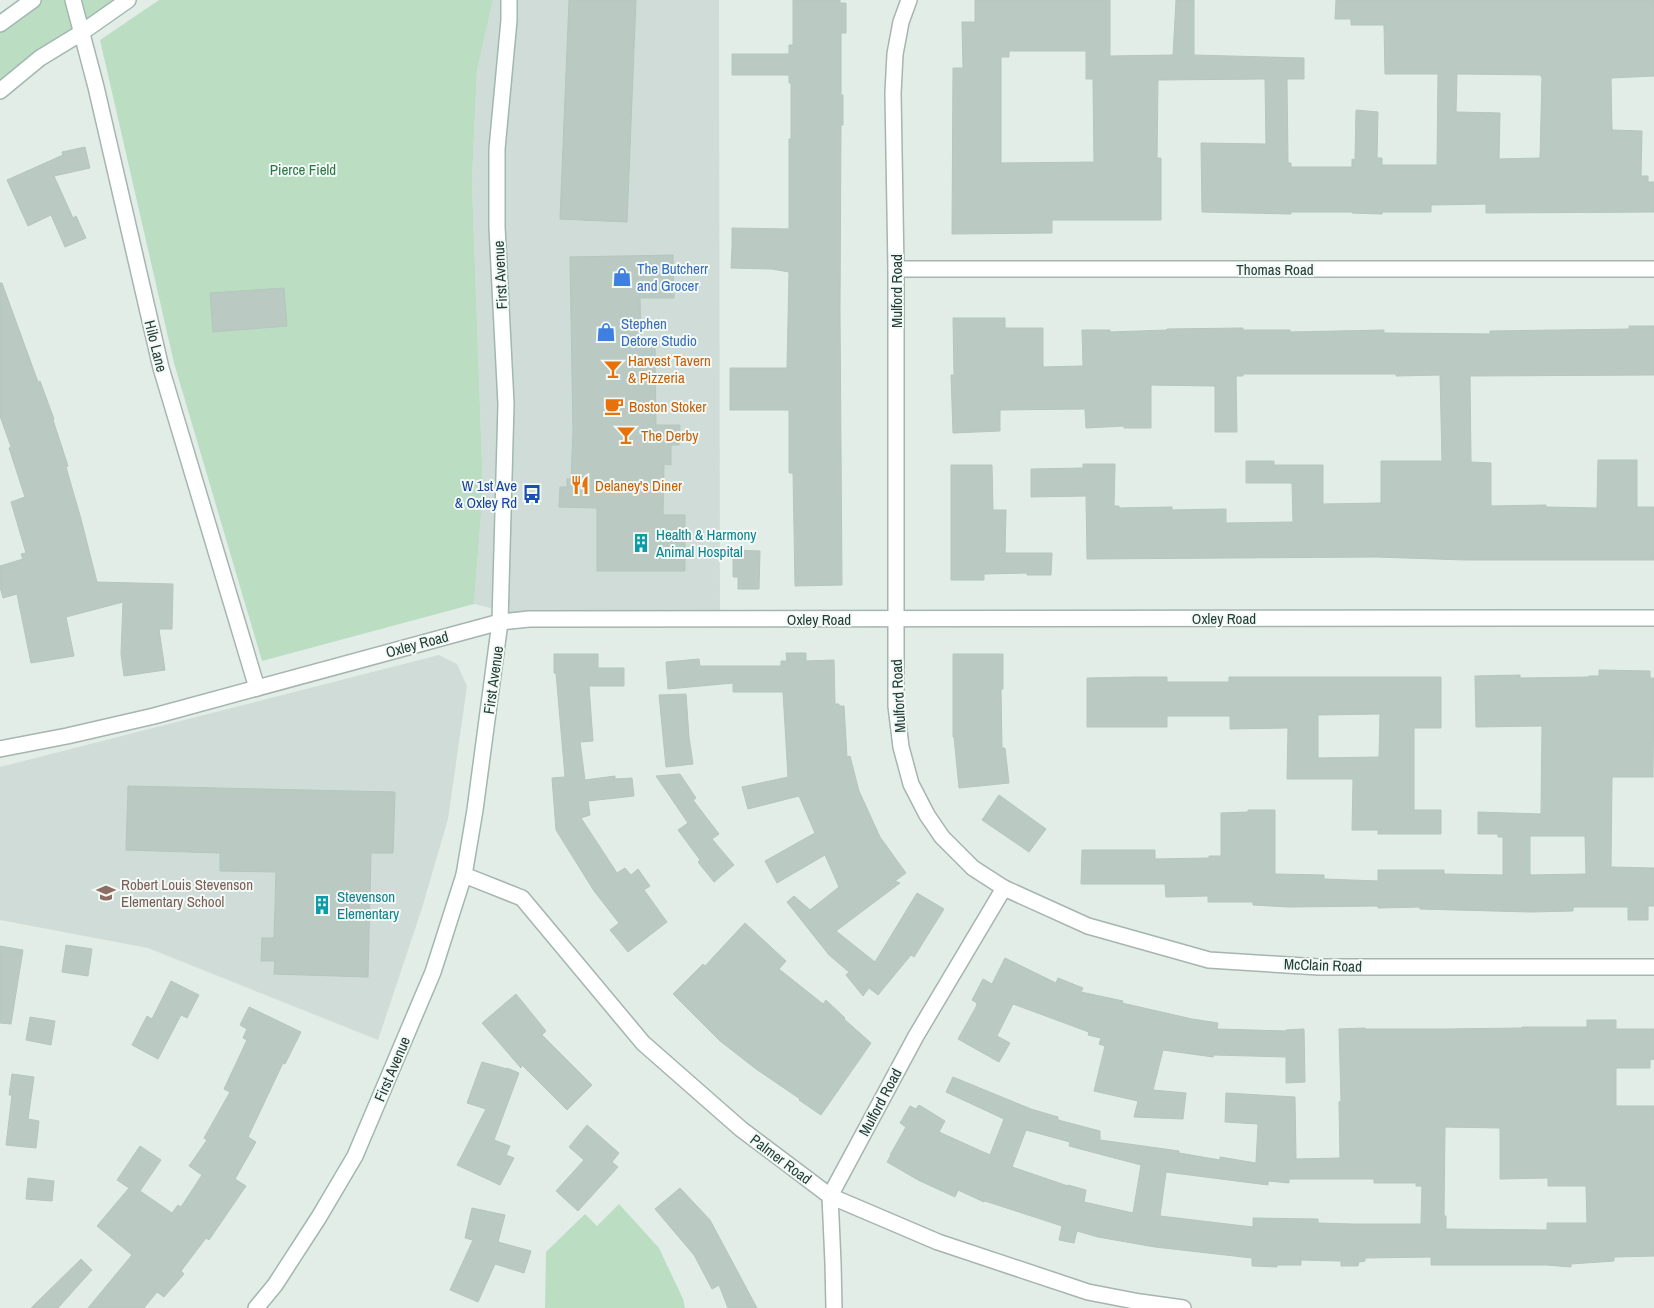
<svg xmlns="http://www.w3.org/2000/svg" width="1654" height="1308" font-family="'Archivo Narrow',sans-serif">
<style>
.built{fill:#d0dcd7}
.green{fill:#bbdec3}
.building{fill:#bacac3;stroke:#b4c6be;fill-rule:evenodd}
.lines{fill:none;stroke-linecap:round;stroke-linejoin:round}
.street-casing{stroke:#a5b5af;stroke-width:18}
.secondary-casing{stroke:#a0b8af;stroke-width:18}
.street{stroke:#fff;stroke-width:15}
.secondary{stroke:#fff;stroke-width:15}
.labels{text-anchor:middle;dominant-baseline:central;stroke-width:4;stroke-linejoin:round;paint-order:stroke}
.park-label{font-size:15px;fill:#2b7646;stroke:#f3f9f6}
.shop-label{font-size:15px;fill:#366cbe;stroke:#f3f9f6;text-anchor:start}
.street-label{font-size:15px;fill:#223e36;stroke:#f3f9f6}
.food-label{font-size:15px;fill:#c56008;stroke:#f3f9f6;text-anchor:start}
.transit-label{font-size:15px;fill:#164399;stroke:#f3f9f6;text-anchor:end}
.culture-label{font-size:15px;fill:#0d838f;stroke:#f3f9f6;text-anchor:start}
.education-label{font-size:15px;fill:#785e54;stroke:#f3f9f6;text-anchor:start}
</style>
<rect width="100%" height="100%" fill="#e2ede8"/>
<!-- built -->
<g class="built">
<polygon points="493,0 719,0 720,618 535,619 474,604 483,490 472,181 477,71"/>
<polygon points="439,655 457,664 467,686 448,819 422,908 378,1040 148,948 0,920 0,767"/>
</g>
<!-- green -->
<g class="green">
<polygon points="33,0 128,0 0,91 0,24"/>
<polygon points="159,0 493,0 477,71 472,181 483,490 474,604 262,661 174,363 100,40"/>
<polygon points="619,1204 659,1248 683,1299 685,1308 545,1308 546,1252 585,1214 597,1226"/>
</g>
<!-- building -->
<g class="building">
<polygon points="569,0 636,0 627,222 560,219"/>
<polygon points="793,0 840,0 840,3 846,3 846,33 841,33 841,95 843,95 843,125 841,125 840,311 842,585 795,586 793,473 789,473 789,410 730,410 730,368 787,368 789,272 772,269 731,268 732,248 732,228 789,229 789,139 791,139 791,83 789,83 789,75 732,75 732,54 789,54 789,45 793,45"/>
<path d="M975,0H1110V56L1173,55L1176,0H1194V55L1304,58V79H1287L1288,163H1291V167H1352V159L1355,160L1356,110L1378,112L1377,158H1382V165H1437L1438,74H1385L1384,25H1351V19H1335L1336,0H1654V76L1611,78L1612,130L1642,131L1641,176H1648V182H1654V212L1486,213V204L1431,205V212H1382V214L1352,213V212H1291V214L1202,212L1201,143L1266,144L1265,79L1158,80L1157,158H1161V220H1052V233L952,234L953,68H963L962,22H975ZM1009,51H1086V79H1093L1094,162L1001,163V57H1009ZM1457,74L1541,75V77H1542L1540,158L1499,159L1500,113L1456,112Z"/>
<polygon points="85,147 90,168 54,176 73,218 76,216 86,238 65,247 51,215 28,226 7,180 63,155 62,152"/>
<polygon points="673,255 674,298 640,298 641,343 655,343 656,425 680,425 679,445 671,445 671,465 664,464 663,515 685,515 685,571 597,571 597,508 559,507 560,487 567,487 567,479 571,479 573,432 570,257"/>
<polygon points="0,283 2,283 38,382 40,381 54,419 53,420 68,466 66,467 81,519 97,582 173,584 172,629 159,629 165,670 124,676 121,654 123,602 66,617 74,656 31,663 17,594 3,598 0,587 0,566 23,559 21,554 26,553 11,502 25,497 9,448 11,447 0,416"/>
<polygon points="284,288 287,326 213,332 210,293"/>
<polygon points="953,318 1005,318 1005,328 1043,328 1043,367 1083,366 1082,330 1110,330 1110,332 1167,330 1167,329 1243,328 1243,330 1290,330 1290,332 1384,330 1384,333 1490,334 1490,331 1629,329 1629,326 1654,326 1654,375 1470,376 1471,462 1491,463 1491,506 1546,505 1546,507 1597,508 1598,460 1637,460 1637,507 1654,507 1654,560 1465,560 1377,557 1087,559 1086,496 1031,497 1031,469 1083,468 1083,464 1115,464 1114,506 1119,506 1119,508 1172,507 1172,510 1226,509 1226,523 1293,522 1292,483 1246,483 1246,461 1274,461 1274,465 1323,465 1323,504 1381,503 1381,461 1442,461 1440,375 1396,376 1396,374 1243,374 1243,376 1236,376 1237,432 1215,432 1215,386 1151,385 1151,428 1124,428 1124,426 1086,428 1085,409 1000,410 1000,431 953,433 951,375 954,375"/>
<polygon points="951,465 992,465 993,510 1006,510 1005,553 1052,553 1051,575 1027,575 1027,573 984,574 984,580 951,580"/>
<polygon points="733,550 760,551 759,589 738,589 738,577 733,577"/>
<polygon points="786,653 806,653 806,661 834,660 835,704 839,704 839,706 844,706 847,757 850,756 859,791 880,837 906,873 895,881 900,883 836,931 875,962 917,893 944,909 914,957 911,955 878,995 869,988 863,996 846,975 849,972 829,955 787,902 794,896 810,910 839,887 825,855 777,883 765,861 815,833 799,796 748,809 742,787 788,777 783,692 733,692 733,683 668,689 666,662 699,659 700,666 781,666 781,661 787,661"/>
<polygon points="554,654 598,654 598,668 624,668 624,686 589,686 593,741 580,742 585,780 615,776 615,779 632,778 634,796 588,801 590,815 581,818 617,873 625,868 631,875 638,869 650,886 644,890 667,922 628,952 610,930 619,923 594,891 556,830 552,778 565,777 556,673 554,673"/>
<polygon points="953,654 1003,654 1003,689 1001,689 1002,748 1005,748 1009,783 959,788 954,737 953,737"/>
<path d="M1599,670L1650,671V678H1654L1653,777H1612L1611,867L1654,868V906H1648V920H1628V907H1573V911L1530,912L1420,909V907L1378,908V906L1289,907L1253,905V902H1208V896L1166,897L1165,884H1081L1082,850H1155V859L1209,858V856H1221V813L1248,812V810H1275V874L1324,875V879L1378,881V870H1444V874L1503,875V837H1498V834H1478V812L1541,814L1542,726L1476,727L1475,676L1520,675V678L1589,677V676H1599ZM1530,836H1585L1586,874L1530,875Z"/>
<path d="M1137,677H1167V682H1229V677H1441V728H1414V810H1441V834H1378V830H1352L1353,779H1287L1288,728L1230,729V716H1167V727H1087V678ZM1380,714L1379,757L1318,758V715Z"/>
<polygon points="686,694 689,737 693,764 666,767 659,695"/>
<polygon points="680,774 696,798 693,800 719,834 712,839 734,865 714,882 698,862 700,860 678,830 688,823 656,776"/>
<polygon points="128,786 395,792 393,853 371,853 368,977 274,974 275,961 261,961 262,938 274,938 276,872 220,871 220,853 126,850"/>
<polygon points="999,795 1046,829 1029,852 982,820"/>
<polygon points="745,923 786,961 779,969 823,1004 826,1000 845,1018 844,1019 871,1043 821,1115 799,1100 800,1099 756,1069 720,1041 673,994 703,964 705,966"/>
<polygon points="66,945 92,949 88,976 62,972"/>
<polygon points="0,946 23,950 11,1024 0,1023"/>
<polygon points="1005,958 1056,983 1058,978 1083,988 1081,992 1123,1001 1122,1003 1192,1019 1218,1023 1217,1029 1286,1031 1286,1030 1304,1029 1305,1082 1286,1083 1286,1057 1214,1055 1213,1057 1163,1050 1153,1090 1186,1093 1183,1119 1134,1117 1138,1101 1094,1091 1105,1046 1099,1044 1101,1038 1088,1035 1089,1032 1013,1004 997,1036 1010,1043 999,1062 958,1039 976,1007 977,1003 972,1000 983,979 992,984"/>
<polygon points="171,981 199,995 187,1018 181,1015 158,1059 132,1045 147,1016 152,1019"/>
<polygon points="516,994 546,1031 542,1035 592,1085 567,1110 522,1065 521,1068 482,1023"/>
<polygon points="249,1007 301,1032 285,1064 283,1063 248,1137 256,1142 235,1179 246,1186 209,1240 206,1238 181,1271 184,1274 164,1297 157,1292 144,1308 88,1308 132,1255 97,1226 129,1188 117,1180 140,1146 161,1160 140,1191 172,1213 178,1205 181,1207 202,1175 189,1166 207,1140 204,1138 230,1092 224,1089 247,1040 243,1038 247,1029 240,1025"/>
<polygon points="30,1017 55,1021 51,1045 26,1040"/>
<path d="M1587,1020H1616V1029H1654V1059L1650,1060V1068H1616V1106H1654V1256L1614,1257V1261L1571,1264V1267L1547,1265H1431V1257L1365,1258V1261L1359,1262L1358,1266H1341V1261L1301,1260V1265H1277V1267L1252,1266V1258L1155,1247L1098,1237L1077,1231L1074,1243L1059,1240L1062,1226L985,1201L984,1202L958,1190L955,1197L918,1180L887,1162L891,1155H890L906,1127L900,1123L910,1106L916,1109L919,1105L945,1121L939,1132L990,1155L1004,1119L946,1092L953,1077L1031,1109L1058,1117V1120L1100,1131V1140L1179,1151V1153L1220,1160V1157L1256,1163L1258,1124L1225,1122L1226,1093L1295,1097L1296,1159L1340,1158L1339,1102L1341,1101L1339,1029L1365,1028V1029H1447L1522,1028V1027H1587ZM1445,1127L1500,1128V1179L1548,1178V1186H1586L1587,1223H1547V1230L1446,1229V1216H1444ZM1026,1130L1070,1142L1069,1146L1141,1165L1133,1213L1084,1202L1086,1190L1068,1185V1186L1012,1167ZM1166,1172L1268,1185V1181L1289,1183V1179H1374V1183H1416V1186H1422L1421,1224H1352L1318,1223V1219L1253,1218V1227L1160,1216Z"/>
<polygon points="482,1062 507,1069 507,1068 519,1073 494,1140 510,1146 506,1155 514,1158 500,1185 457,1165 486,1109 467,1103"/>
<polygon points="12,1074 34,1077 28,1119 39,1121 36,1148 6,1145 12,1095 9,1095"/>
<polygon points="587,1125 619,1153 612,1162 618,1167 578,1211 556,1191 584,1160 569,1147"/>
<polygon points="28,1178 54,1181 52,1201 26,1199"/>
<polygon points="680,1188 710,1220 757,1308 728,1308 719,1285 712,1289 694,1255 655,1209"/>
<polygon points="472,1208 505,1215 498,1242 531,1251 524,1273 495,1264 478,1302 450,1290 473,1240 465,1238"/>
<polygon points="81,1259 92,1270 58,1308 31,1308"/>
</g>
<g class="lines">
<!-- street casing -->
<g class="street-casing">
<g id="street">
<polyline points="73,0 96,87 161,368 257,688"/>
<polyline points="909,0 901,22 895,54 893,93 896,269 896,706 901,747 911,784 927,815 942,837 973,868 1004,888 1088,926 1209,960 1319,967 1654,967"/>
<polyline points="896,269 1654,269"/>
<polyline points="0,749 67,736 154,716 500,622 529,619 1654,618"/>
<polyline points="464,875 522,898 643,1043 741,1129 830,1196 938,1242 1088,1292 1140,1302 1183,1308"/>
<polyline points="834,1308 833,1263 830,1196 916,1036 1004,888"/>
</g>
</g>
<!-- secondary casing -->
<g class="secondary-casing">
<g id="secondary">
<polyline points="0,24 33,0"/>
<polyline points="0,91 40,58 81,33 128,0"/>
<polyline points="256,1308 275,1285 319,1217 355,1156 433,972 464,875 475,810 500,622 506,404 497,227 497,149 509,20 509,0"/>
</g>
</g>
<!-- street -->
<use href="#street" class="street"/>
<!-- secondary -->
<use href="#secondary" class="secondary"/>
</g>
<!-- icons -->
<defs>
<g id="shop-bare" transform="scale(1.5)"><path d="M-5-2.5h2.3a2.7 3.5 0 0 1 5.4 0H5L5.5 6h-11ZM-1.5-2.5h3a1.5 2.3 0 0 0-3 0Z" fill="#3f7fe0" stroke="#f3f9f6" stroke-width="2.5" paint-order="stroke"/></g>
<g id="bar-bare" transform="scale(1.5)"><path d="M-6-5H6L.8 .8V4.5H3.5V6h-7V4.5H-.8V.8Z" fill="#e8710a" stroke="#f3f9f6" stroke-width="2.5" paint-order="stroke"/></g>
<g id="cafe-bare" transform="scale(1.5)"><path d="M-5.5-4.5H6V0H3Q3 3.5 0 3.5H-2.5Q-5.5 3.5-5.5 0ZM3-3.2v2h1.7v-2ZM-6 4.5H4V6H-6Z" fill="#e8710a" stroke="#f3f9f6" stroke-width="2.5" paint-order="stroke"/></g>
<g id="restaurant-bare" transform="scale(1.5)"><path d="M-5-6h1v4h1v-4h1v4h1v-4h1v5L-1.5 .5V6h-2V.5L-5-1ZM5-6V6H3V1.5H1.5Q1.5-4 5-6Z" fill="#e8710a" stroke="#f3f9f6" stroke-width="2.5" paint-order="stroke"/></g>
<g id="bus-bare" transform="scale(1.5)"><path d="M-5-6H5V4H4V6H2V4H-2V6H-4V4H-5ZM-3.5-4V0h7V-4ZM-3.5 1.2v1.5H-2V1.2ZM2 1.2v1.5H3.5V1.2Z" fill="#1a4fb4" stroke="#f3f9f6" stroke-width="2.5" paint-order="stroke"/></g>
<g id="building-bare" transform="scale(1.5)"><path d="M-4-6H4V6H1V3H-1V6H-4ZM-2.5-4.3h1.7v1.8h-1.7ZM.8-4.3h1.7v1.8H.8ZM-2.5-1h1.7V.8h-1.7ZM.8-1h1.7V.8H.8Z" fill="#0f9aa8" stroke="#f3f9f6" stroke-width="2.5" paint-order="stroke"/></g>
<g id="school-bare" transform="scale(1.5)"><path d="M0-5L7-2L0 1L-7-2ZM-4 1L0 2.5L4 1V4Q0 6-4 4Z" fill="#8d6e63" stroke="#f3f9f6" stroke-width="2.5" paint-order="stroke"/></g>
</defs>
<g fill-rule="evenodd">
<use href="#shop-bare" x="622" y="277"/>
<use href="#shop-bare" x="606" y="332"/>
<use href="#bar-bare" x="613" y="369"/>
<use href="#cafe-bare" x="614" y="406"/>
<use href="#bar-bare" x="626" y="435"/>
<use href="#restaurant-bare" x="580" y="485"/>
<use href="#bus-bare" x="532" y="494"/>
<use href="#building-bare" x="641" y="543"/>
<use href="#school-bare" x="106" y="893"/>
<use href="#building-bare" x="322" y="905"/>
</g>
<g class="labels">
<!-- park labels -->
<g class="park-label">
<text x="303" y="169">Pierce Field</text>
</g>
<!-- shop labels -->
<g class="shop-label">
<text x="637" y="268">The Butcherr<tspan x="637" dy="17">and Grocer</tspan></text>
<text x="621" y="323">Stephen<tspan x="621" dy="17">Detore Studio</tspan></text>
</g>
<!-- street labels -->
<g class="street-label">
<text x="1275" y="269">Thomas Road</text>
<text transform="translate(500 275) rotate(-93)">First Avenue</text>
<text transform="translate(896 291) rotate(-90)">Mulford Road</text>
<text transform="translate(156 346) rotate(76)">Hilo Lane</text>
<text x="1224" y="618">Oxley Road</text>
<text x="819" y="619">Oxley Road</text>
<text transform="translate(417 644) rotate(-15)">Oxley Road</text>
<text transform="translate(493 680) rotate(-82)">First Avenue</text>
<text transform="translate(898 696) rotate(-93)">Mulford Road</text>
<text transform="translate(1323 965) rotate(2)">McClain Road</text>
<text transform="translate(392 1069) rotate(-67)">First Avenue</text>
<text transform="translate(880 1102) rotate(-62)">Mulford Road</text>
<text transform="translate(781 1159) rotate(37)">Palmer Road</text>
</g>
<!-- food labels -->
<g class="food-label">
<text x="628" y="360">Harvest Tavern<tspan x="628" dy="17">&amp; Pizzeria</tspan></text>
<text x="629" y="406">Boston Stoker</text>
<text x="641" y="435">The Derby</text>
<text x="595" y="485">Delaney's Diner</text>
</g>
<!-- transit labels -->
<g class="transit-label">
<text x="517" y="485">W 1st Ave<tspan x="517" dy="17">&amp; Oxley Rd</tspan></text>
</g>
<!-- culture labels -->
<g class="culture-label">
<text x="656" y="534">Health &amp; Harmony<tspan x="656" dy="17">Animal Hospital</tspan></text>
<text x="337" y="896">Stevenson<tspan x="337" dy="17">Elementary</tspan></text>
</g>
<!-- education labels -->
<g class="education-label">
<text x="121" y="884">Robert Louis Stevenson<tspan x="121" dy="17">Elementary School</tspan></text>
</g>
</g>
</svg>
